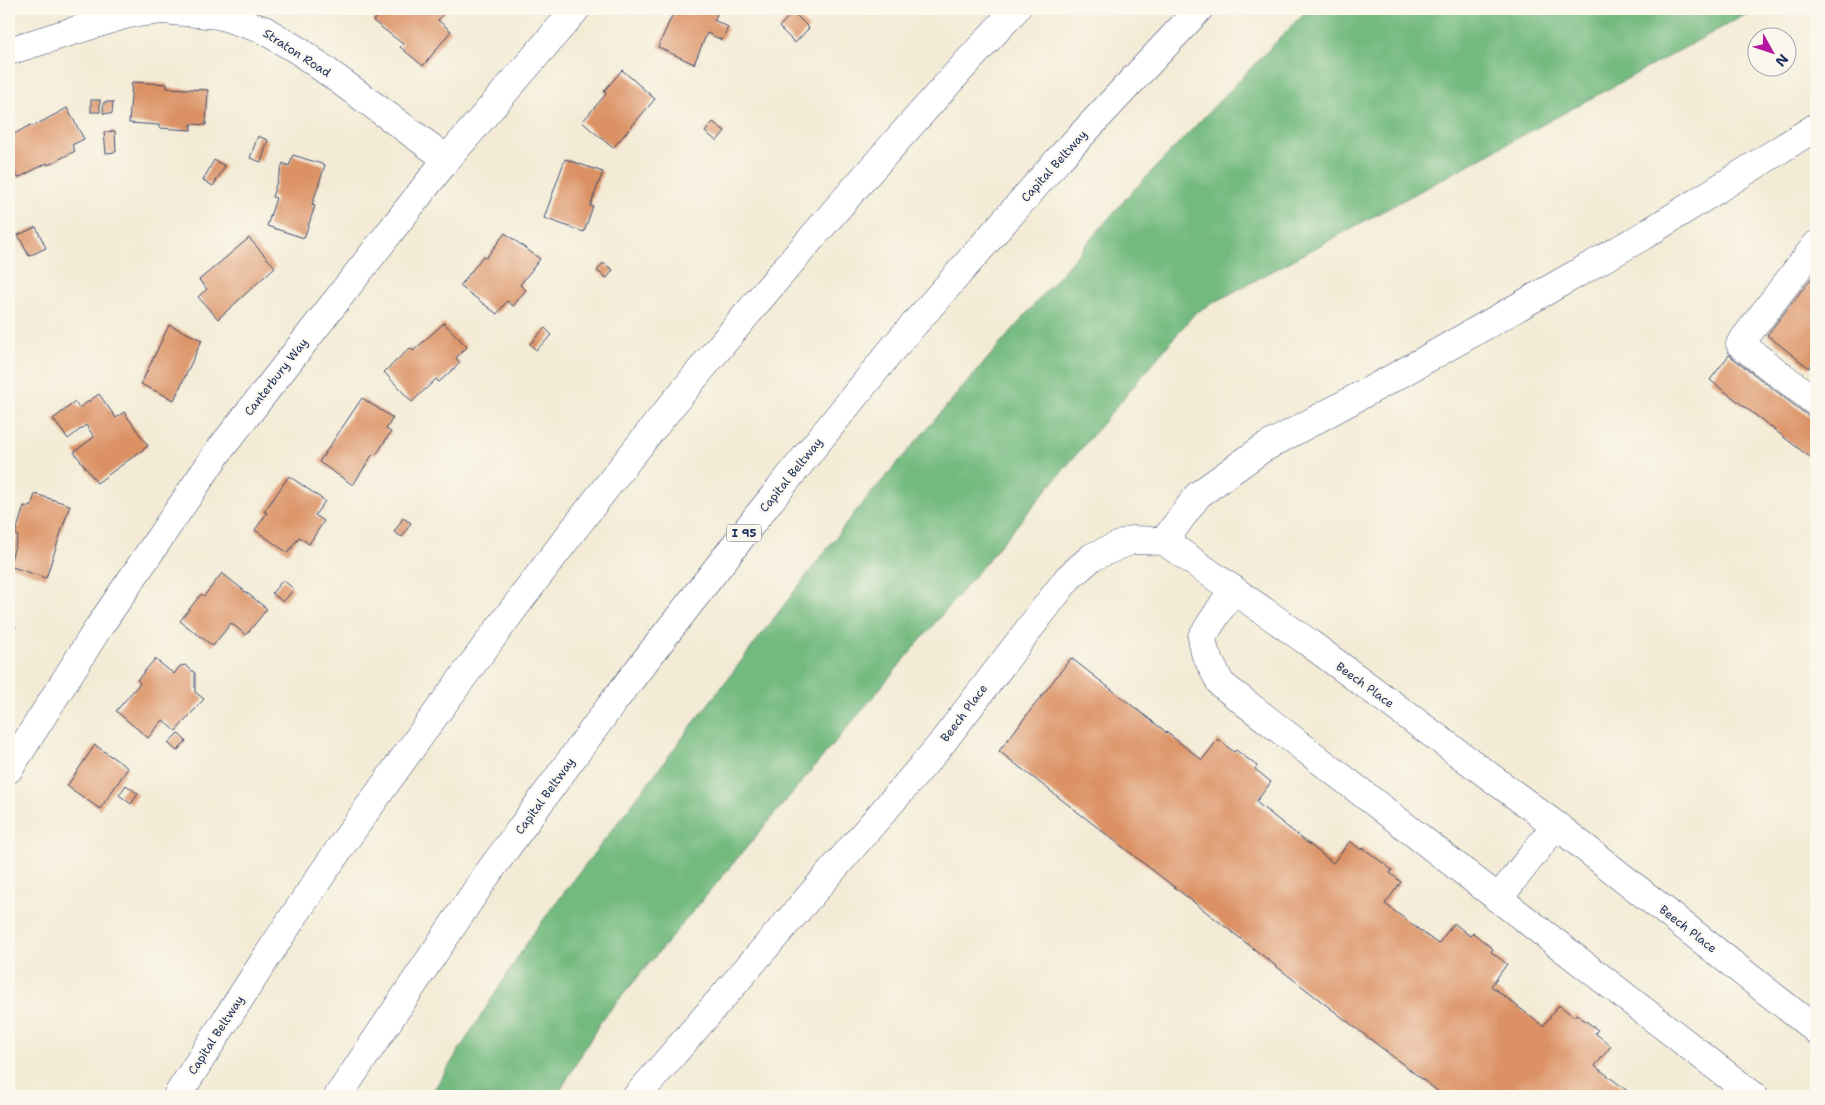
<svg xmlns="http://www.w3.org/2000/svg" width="1825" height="1105" font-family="'Shantell Sans',sans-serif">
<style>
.forest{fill:#73ba7f;stroke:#47746e}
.building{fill:#db9163}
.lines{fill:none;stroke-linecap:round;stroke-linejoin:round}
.minor-casing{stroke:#3b4b70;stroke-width:29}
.highway-casing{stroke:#3b4b70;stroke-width:29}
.minor{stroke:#fff;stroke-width:28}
.highway{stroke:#fff;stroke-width:28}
.labels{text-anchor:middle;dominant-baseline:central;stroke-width:4;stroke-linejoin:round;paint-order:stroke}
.shield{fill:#fbf7ec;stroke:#5e6b89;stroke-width:1}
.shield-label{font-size:11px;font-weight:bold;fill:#1b2f5e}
.street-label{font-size:12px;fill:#1b2f5e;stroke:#fbf7ec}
</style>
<rect width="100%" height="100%" fill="#fbf7ec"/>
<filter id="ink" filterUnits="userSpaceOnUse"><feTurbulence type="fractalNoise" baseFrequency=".02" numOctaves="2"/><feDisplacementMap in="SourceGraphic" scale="10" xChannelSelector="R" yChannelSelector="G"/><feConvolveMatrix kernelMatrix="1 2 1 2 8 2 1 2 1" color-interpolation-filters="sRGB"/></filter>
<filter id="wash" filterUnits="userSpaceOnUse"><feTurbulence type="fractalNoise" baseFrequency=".0096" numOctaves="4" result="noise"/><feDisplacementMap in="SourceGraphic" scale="20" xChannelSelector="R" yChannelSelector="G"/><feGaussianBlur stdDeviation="1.12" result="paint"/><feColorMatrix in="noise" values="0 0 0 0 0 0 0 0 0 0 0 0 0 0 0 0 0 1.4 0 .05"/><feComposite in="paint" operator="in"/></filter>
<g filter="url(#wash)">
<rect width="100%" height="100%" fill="#f3ebd5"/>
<!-- forest -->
<polygon class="forest" points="1308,9 1756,9 1195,313 601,1021 557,1096 430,1096 534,932 856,511 1129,195"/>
<g id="blocks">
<!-- building -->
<g class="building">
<polygon points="383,9 443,9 446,11 438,20 451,31 423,66 400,47 403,44 373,21"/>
<polygon points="675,9 720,9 714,20 728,27 722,40 707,33 694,64 658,47"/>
<polygon points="793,12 809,28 795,43 779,27"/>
<polygon points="622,70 655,99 613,148 582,122 606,94 604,91"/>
<polygon points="132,82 167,84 167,88 208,90 206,125 191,124 191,130 159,128 159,125 129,123"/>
<rect x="91" y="100" width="9" height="12"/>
<polygon points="104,102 113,102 112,114 103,113"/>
<polygon points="67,108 84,139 72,145 75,151 48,165 47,163 18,178 9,160 9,137 30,125 32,127"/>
<polygon points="713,122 725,131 717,141 705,132"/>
<polygon points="115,131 116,152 106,153 104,132"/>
<polygon points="258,136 268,140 261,162 250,158"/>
<polygon points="293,155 325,165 312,205 315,206 304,238 267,226 276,198 272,197 283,163 289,166"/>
<polygon points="565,159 603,172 590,206 593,206 584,232 544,218"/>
<polygon points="214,160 225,166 213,186 203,180"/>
<polygon points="36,227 46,248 29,256 18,235"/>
<polygon points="505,233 540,259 520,285 526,290 513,306 507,301 497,314 460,286 483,256 486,258"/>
<polygon points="249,238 275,267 218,319 198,297 207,289 199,280"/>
<polygon points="603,263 613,270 607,278 597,271"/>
<polygon points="1816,272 1816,358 1809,368 1767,335"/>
<polygon points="444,323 467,347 456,358 460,363 439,382 436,379 412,402 384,372 410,348 413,351"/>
<polygon points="169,325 202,340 174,400 141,384"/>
<polygon points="545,328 552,335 536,350 530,344"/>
<polygon points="1729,355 1816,422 1816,462 1710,380"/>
<polygon points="99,394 116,418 124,412 148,446 97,483 74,452 94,437 86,425 68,439 53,419 75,402 79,408"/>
<polygon points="362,398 393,418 386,429 391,432 376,455 373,454 353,485 319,462"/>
<polygon points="289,476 325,501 315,515 324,521 309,544 299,537 288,553 255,530 267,513 264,512"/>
<polygon points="35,494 70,505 46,578 9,566 18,536 15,535 24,506 31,507"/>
<polygon points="403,518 411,523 402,537 394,532"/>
<polygon points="222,573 267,609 246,635 231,623 213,646 180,621 201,594 204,596"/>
<polygon points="283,580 294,589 283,602 272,593"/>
<polygon points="9,618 16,628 9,632"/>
<polygon points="1071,658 1202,760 1218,739 1234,752 1236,750 1257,766 1255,769 1271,782 1256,802 1333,863 1350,841 1361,850 1363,848 1392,870 1390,873 1401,882 1385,904 1438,944 1454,923 1470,936 1473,933 1493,949 1491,952 1507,964 1491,986 1543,1026 1559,1005 1574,1017 1576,1014 1598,1030 1595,1033 1611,1046 1595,1066 1634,1096 1444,1096 1339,1015 999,751"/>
<polygon points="155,659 174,674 180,666 185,665 195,673 195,692 204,699 176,731 163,720 148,738 116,711 140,683 137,680"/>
<polygon points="178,733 186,741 177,751 168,743"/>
<polygon points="95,745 128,768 100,809 67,786"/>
<polygon points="126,785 138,794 131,804 119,795"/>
</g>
</g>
</g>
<g filter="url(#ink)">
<use href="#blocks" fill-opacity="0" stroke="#3b4b70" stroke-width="1"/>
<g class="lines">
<!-- minor casing -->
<g class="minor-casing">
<g id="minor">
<polyline points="9,51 128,14 162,10 219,15 264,30 299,51 447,159"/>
<polyline points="1816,245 1740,344 1816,402"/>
<polyline points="1164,541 1198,495 1262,449 1400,374 1643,236 1816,127"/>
<polyline points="1233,589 1202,637 1205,653 1221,684 1754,1096"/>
<polyline points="9,769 97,630 218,452 447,159 576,9"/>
<polyline points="1498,899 1556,825"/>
<polyline points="637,1096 938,748 1068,578 1092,557 1132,540 1164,541 1305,640 1565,832 1816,1030"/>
</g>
</g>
<!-- highway casing -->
<g class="highway-casing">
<g id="highway">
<path d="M177,1096C242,995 306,894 376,797C464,674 555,551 650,432C767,287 889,146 1016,9"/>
<polyline points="338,1096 486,876 614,701 756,518 895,346 1058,160 1199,9"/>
</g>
</g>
<!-- minor -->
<use href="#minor" class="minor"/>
<!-- highway -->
<use href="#highway" class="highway"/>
</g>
</g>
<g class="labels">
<!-- shield labels -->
<rect class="shield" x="726.5" y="524.5" width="35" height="17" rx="4"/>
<g class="shield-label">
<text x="744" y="533">I 95</text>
</g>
<!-- street labels -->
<g class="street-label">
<text transform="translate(297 53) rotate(33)">Straton Road</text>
<text transform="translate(1054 166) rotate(-48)">Capital Beltway</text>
<text transform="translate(276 377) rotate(-52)">Canterbury Way</text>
<text transform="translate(791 475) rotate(-51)">Capital Beltway</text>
<text transform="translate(1365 685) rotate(36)">Beech Place</text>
<text transform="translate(964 713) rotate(-53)">Beech Place</text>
<text transform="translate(545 796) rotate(-54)">Capital Beltway</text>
<text transform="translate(1688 929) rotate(38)">Beech Place</text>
<text transform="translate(216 1035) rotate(-57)">Capital Beltway</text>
</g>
</g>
<!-- margin -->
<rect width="1825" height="1105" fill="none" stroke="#fbf7ec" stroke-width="30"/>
<!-- north arrow -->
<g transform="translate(1772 52) rotate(130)"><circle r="24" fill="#fbf7ec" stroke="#a1a7b3"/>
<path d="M0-4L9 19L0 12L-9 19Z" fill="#b5179e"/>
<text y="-8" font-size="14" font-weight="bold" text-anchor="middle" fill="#1b2f5e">N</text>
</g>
</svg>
